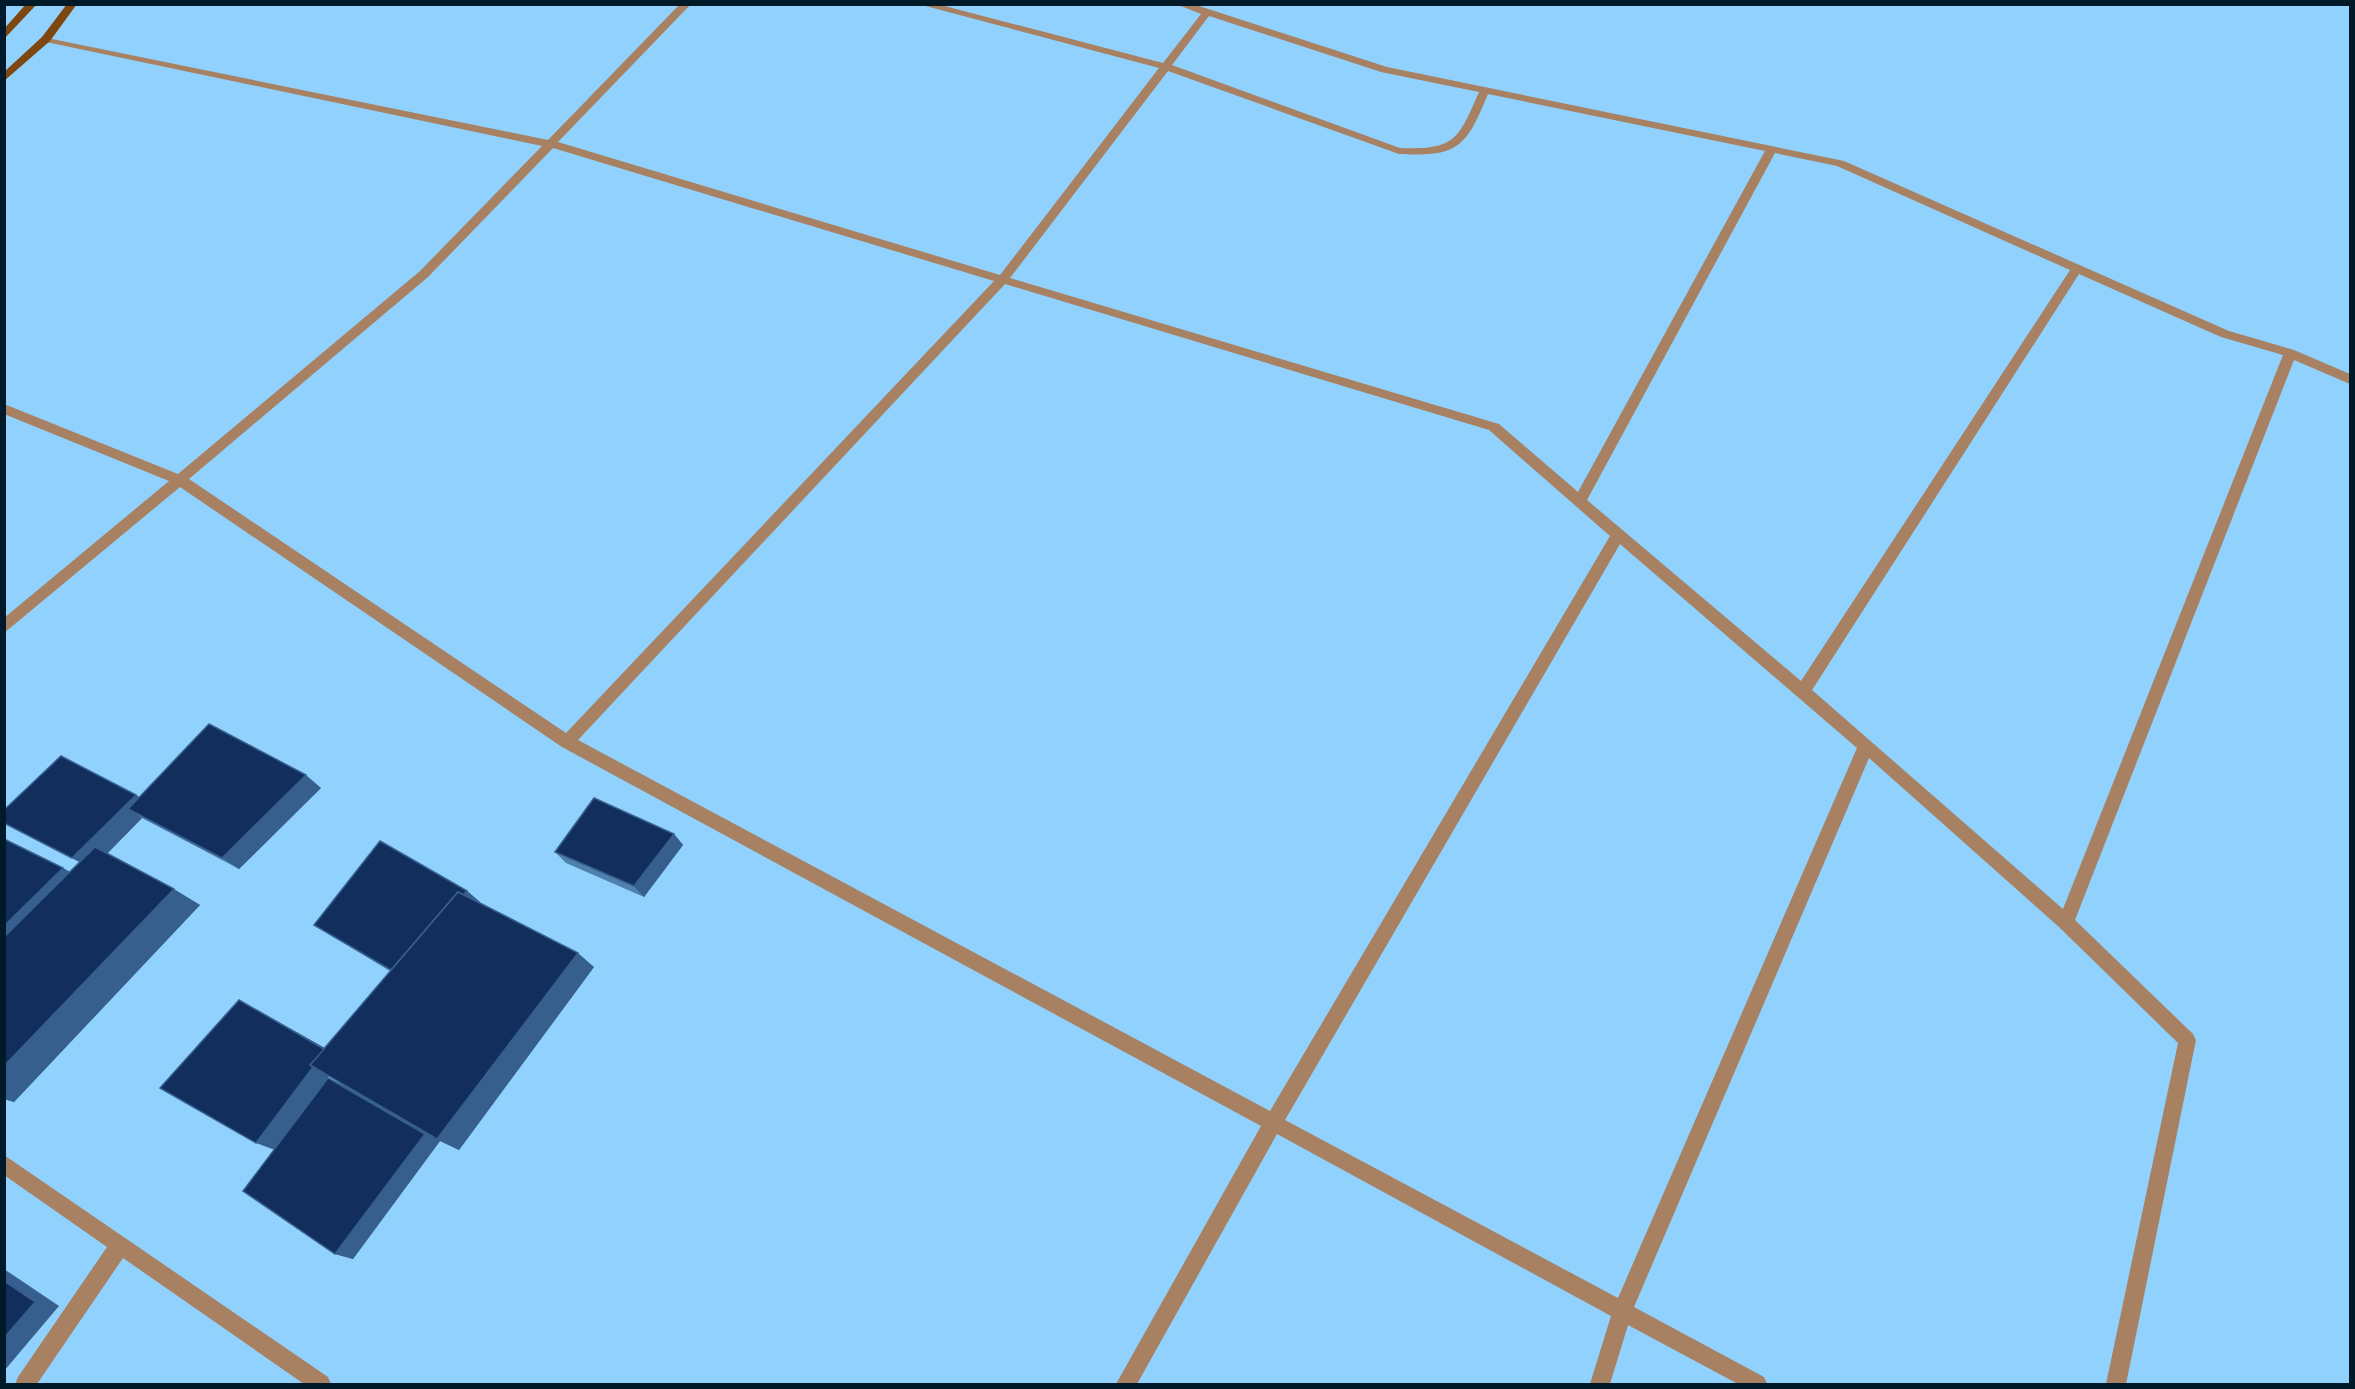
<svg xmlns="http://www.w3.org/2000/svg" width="2355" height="1389" font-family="Ubuntu,sans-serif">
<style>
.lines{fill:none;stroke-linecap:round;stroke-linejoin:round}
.minor{fill:#a88162;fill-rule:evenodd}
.major{fill:#7e4710;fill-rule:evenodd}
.wall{fill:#5080ad;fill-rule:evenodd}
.shaded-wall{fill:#375f8d}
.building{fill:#112e5d;stroke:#375f8d;stroke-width:1.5}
</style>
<rect width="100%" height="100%" fill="#90d1fd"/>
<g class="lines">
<!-- minor -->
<g class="minor">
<path d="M680,4H691L558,142L1000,275L1159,68L918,4H937L1163,63L1201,14L1176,4H1193L1387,67L1844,161L2229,331L2294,350L2350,374V384L2294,360L2075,920L2193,1034L2196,1040L2126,1384H2106L2178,1043L2060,928L1869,758L1634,1307L1764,1377L1767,1384H1738L1628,1325L1610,1384H1590L1611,1316L1277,1134L1137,1384H1116L1261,1126L562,747L180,487L4,633V618L169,481L4,414V404L178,474L420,271L542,146L46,42L42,41V37L548,140ZM1209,16L1381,72L1479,92C1458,140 1455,150 1400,148L1172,65ZM1168,71L1399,154C1459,157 1466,147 1488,94L1765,151L1578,492L1499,424L1010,278ZM553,148L994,281L566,733L189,479L428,277ZM1775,153L1837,166L2070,270L1801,681L1587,500ZM2079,274L2221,337L2283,355L2063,909L1812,690ZM1005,284L1489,430L1610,536L1270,1111L578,740ZM1620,544L1857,748L1618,1298L1285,1120Z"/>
<polygon points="4,1155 328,1377 331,1384 304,1384 123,1258 37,1384 15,1384 18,1377 107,1247 4,1175"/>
</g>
<!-- major -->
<g class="major">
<polygon points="26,4 37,4 4,39 4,29"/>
<polygon points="67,4 77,4 50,41 4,81 4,72 42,37"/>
</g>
</g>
<!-- wall -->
<g class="wall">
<polygon points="321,788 239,869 142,818 107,854 200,905 14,1102 4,1099 4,839 70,872 80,862 4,823 136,795 139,797"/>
<polygon points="674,834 683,845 644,897 566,863 555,852"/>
<path d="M467,891L480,902L479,903L594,967L459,1150L438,1140L440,1141L353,1259L335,1254L274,1150L256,1009L325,1048L390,971L314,925ZM329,1076L430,1135L345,1086L328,1078L307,1106Z"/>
</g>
<!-- shaded-wall -->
<g class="shaded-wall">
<polygon points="306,775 321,788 239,869 222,858"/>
<polygon points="136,795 154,807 128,809 142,818 92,869 72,858"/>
<polygon points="674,834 683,845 644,897 634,886"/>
<polygon points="63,868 91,884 4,973 4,926"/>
<polygon points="174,889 200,905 14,1102 4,1099 4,1066"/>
<polygon points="467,891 480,902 408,981 393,972"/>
<polygon points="578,953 594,967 459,1150 438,1140 440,1141 353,1259 335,1254 328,1078 345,1086 437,1139"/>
<polygon points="239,1000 342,1058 275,1150 256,1143"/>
<polygon points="4,1269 59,1306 4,1371"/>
</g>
<!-- building -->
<g class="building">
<polygon points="209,724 306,775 222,858 128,809"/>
<polygon points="61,756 136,795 72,858 4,823 4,810"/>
<polygon points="594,798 674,834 634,886 555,852"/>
<polygon points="4,839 63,868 4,926"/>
<polygon points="380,841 467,891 463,895 458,892 391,970 314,925"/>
<polygon points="95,847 174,889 4,1066 4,937"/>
<polygon points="458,892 578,953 437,1139 310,1065"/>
<polygon points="239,1000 324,1049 310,1065 313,1067 256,1143 160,1088"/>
<polygon points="328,1078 425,1134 335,1254 243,1191"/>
<polygon points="4,1281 35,1302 4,1338"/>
</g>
<!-- border -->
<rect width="2355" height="1389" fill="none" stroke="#011a2a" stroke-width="12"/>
</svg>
